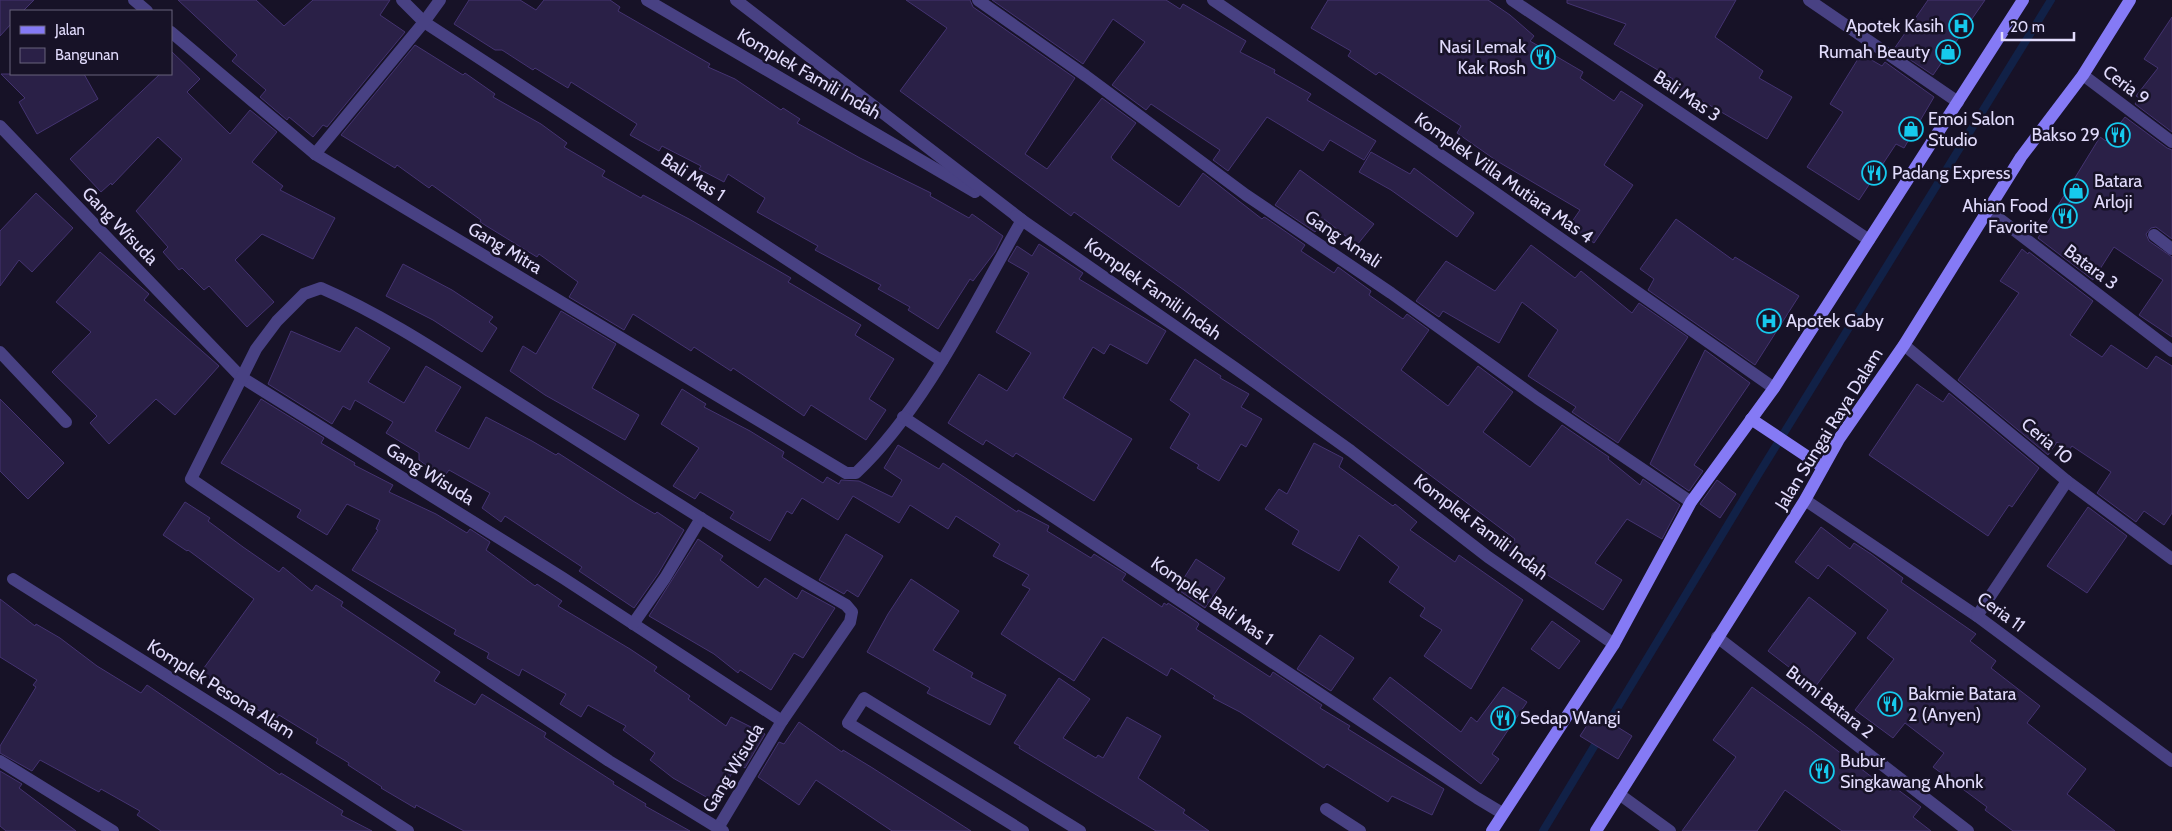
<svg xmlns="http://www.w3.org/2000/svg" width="2172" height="831" font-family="Cabin,sans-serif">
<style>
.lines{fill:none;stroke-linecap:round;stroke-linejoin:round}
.stream{stroke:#112147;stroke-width:8}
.building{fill:#2a2047;stroke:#443371}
.lane{stroke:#484183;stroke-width:12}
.street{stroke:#484183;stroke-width:12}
.secondary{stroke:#857af5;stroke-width:12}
.labels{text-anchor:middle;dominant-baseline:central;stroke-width:5;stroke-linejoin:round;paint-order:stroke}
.poi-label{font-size:18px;fill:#e1dbfc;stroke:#171227;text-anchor:start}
.street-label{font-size:18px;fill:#e1dbfc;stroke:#171227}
</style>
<rect width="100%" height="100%" fill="#171227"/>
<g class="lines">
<!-- stream -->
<polyline class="stream" points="1543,831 1758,475 2051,0"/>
</g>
<!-- building -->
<g class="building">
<polygon points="0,0 34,0 23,11 11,11 11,24 0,36"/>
<polygon points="178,0 256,0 284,26 313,0 390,0 380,15 405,32 327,127 323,125 313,137 289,117 287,120 260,97 266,90 232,61 237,55"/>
<polygon points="469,0 520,0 536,10 544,0 610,0 620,7 618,11 710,64 708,67 735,79 781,110 783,108 800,119 797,123 860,158 931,193 930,196 969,218 972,214 1003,236 995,252 973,281 970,279 938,329 908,310 910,307 878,289 881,285 815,250 818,246 757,212 765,198 728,174 724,182 699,169 701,166 662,146 659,151 630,135 637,124 571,82 568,88 535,68 533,70 502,50 495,50 454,24"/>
<polygon points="906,0 970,0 973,7 1075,78 1025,154 1047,169 1102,98 1136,123 1111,157 1113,160 1179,207 1203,173 1262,219 1264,217 1266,218 1305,245 1301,251 1334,273 1338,267 1371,291 1369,295 1403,319 1407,314 1429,330 1401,370 1448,406 1478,366 1513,392 1483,432 1530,467 1562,425 1609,457 1608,459 1640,485 1643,479 1680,505 1662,539 1627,519 1595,563 1622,580 1603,610 1508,550 1515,539 1184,290 1074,212 1071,216 900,91 947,28"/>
<polygon points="992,0 1166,0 1180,9 1183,4 1246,41 1240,52 1275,70 1274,73 1311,94 1307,100 1376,141 1364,160 1330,140 1323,151 1267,117 1228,171 1213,160 1220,150 1151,104 1146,110 1112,85 1145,42 1113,19 1083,64"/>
<polygon points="1328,0 1488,0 1510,15 1534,36 1530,41 1583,72 1580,78 1614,101 1621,91 1643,105 1604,165 1633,185 1594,243 1569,226 1580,210 1497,161 1457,133 1461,126 1379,72 1376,75 1348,56 1351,51 1311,28"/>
<polygon points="1567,0 1736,0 1715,37 1763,71 1759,78 1792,97 1767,139 1701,100 1700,103 1670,83 1673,79 1614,44 1626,24 1567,3"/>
<polygon points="1928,0 1985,0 1933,75 1894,49"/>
<polygon points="2172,17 2172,132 2135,104 2139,98 2136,96 2158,68 2144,59"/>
<polygon points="415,45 463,75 465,73 495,94 493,97 541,124 567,143 564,147 605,171 602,176 641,198 643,195 689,219 791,278 788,282 861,325 855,335 894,359 869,399 886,410 866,440 811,405 804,416 733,368 731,371 694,347 691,351 633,314 624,330 569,297 578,282 539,254 537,257 480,222 481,220 432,185 429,188 397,165 395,168 341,135"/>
<polygon points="171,51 200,79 187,92 230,134 250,110 277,132 252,162 283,186 280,190 335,218 313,259 262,234 235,260 274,302 247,327 209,286 204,290 182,268 179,270 163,252 168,247 136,211 182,159 158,137 112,185 111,183 101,192 70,159 160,74 171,74"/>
<polygon points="1861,54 1882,66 1885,62 1934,97 1904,148 1896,144 1859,200 1807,167 1843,112 1830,104"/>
<polygon points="1,74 84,74 98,99 37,134 19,102 25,98"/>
<polygon points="2125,117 2167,148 2172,150 2172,239 2156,227 2151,228 2146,234 2149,241 2172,257 2172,337 2139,315 2163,280 2114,247 2093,280 2038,238 2100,137 2106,141"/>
<polygon points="1371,152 1410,174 1414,168 1474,213 1457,237 1391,190 1359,172"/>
<polygon points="1300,170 1374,224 1357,245 1324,219 1315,232 1275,205"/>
<polygon points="36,193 73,228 32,272 19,260 0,286 0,231"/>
<polygon points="1676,219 1733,260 1735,257 1799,296 1755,365 1648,290 1654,279 1640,269"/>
<polygon points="1039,244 1083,273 1079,279 1166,331 1147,364 1110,344 1104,354 1093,347 1063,398 1132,439 1094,501 1016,453 1013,457 986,440 983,445 948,423 979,374 1007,391 1031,353 996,332 1029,273 1008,261 1017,246 1032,256"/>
<polygon points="1531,245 1575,278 1581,271 1632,313 1639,303 1688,337 1618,443 1572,412 1576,407 1528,376 1558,330 1522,302 1499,343 1443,311 1439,317 1416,301 1446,261 1495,291"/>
<polygon points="2022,249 2028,254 2029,252 2093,301 2070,335 2102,357 2111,345 2147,369 2156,356 2172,366 2172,513 2164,525 2144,511 2136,522 2097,493 2111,472 2072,446 2069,450 2057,442 2048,455 1958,380 2019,293 2000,281"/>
<polygon points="100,252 149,294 144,300 219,366 175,415 156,399 109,444 90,423 97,416 52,372 91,332 56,302"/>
<polygon points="403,264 452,290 493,317 489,322 497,328 482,352 433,320 386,296"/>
<polygon points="561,311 616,344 592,388 639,415 625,440 545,395 510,371 523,346 536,354"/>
<polygon points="356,327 390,348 368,382 404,403 426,366 461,387 435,431 469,449 486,417 532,441 556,455 558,453 633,501 655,514 657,512 684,530 658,574 634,608 579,571 582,567 505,516 501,522 482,508 490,493 449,470 446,474 438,474 419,460 419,453 386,433 393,422 355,400 350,410 343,406 332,424 268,384 291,331 340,352"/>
<polygon points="1705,350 1750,383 1694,465 1703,471 1689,491 1650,464"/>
<polygon points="1195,359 1221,376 1220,378 1249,394 1241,407 1262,419 1246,447 1241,444 1219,481 1197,468 1199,465 1170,448 1190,414 1170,400"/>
<polygon points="1917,384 1943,402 1949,393 2039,468 2012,507 2009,505 1988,536 1869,455"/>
<polygon points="682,389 706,404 704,407 750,431 784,452 782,457 823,483 827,477 839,484 841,480 859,481 892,497 902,480 884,468 898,445 939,469 943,463 1017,512 1018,510 1049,526 1047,531 1091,558 1094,554 1126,574 1122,580 1162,607 1164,603 1167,605 1168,603 1197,622 1199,624 1196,629 1270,677 1273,672 1322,705 1320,708 1350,726 1348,729 1444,789 1432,815 1392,796 1388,802 1327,764 1324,768 1240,712 1213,698 1215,696 1171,668 1167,676 1103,637 1074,681 1001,634 1030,589 1022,585 1029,575 993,556 1000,544 956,516 948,529 910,505 899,523 853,496 838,520 802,498 792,514 787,511 770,541 730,518 734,512 700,492 695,499 673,486 699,448 661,424"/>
<polygon points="0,399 64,463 28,499 0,471"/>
<polygon points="261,399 324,438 321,443 355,463 354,465 393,485 389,492 436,514 467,533 470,529 490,542 486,550 535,586 537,584 562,601 558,606 630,649 657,667 654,671 690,696 688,699 726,726 731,717 765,734 745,768 738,763 715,802 673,778 650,760 655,753 623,730 626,726 588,705 581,717 560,704 566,694 522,669 519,676 487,658 489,653 454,634 456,630 352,570 378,530 376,529 380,520 347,504 327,535 297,517 301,510 221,463"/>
<polygon points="1314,443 1343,458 1339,467 1393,506 1395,504 1417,522 1410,530 1455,562 1459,555 1523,600 1471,689 1424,656 1442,630 1420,616 1425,608 1389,582 1399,567 1359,535 1339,571 1292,544 1299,531 1265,509 1279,489 1287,494"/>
<polygon points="1717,480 1736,494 1720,518 1700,504"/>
<polygon points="185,502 210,518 208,521 243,547 279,572 283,567 312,591 316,585 343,602 341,606 440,672 434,681 475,705 482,694 546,733 544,737 614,782 613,784 646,804 645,806 690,831 464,831 416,805 415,808 381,788 382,787 348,765 349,763 316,743 318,739 279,715 275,720 235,696 201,672 254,599 188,550 187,551 163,535"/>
<polygon points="2088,507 2127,536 2087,593 2047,566"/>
<polygon points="1821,527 1850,549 1854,543 1871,554 1903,578 1901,582 1976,634 1970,641 1996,661 1991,668 2040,706 2027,723 2086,769 2067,794 2115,831 2013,831 1985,810 1987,807 1933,767 1944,753 1905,723 1893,738 1855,710 1894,659 1867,638 1888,610 1828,565 1818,579 1795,562"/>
<polygon points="846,534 883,556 858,597 847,590 844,594 819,580"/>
<polygon points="698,539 723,556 720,560 758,588 765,578 797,599 802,590 835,608 803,658 794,653 771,690 740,670 738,673 714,654 649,616"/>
<polygon points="1196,559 1225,578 1205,608 1177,589"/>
<polygon points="911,579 959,611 933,650 973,673 971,677 1006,695 990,725 927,693 930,688 867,652 888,614"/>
<polygon points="1809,597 1856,633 1815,687 1768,651"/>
<polygon points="0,599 35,626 36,624 60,638 97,666 141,693 147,685 280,775 281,773 343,811 341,815 372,831 161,831 137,815 140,811 101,789 99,792 40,760 32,771 0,753 0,746 36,687 33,685 37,680 0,657"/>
<polygon points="1552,621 1580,641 1559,669 1531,649"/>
<polygon points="1320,635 1354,658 1331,691 1297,669"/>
<polygon points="1390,677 1461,732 1471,717 1477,722 1503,687 1527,702 1492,754 1499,759 1481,784 1373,699"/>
<polygon points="1059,678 1090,699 1063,738 1096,758 1098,755 1103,758 1127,717 1161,736 1138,778 1185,810 1183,813 1209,831 1156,831 1019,748 1020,746 1014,743"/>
<polygon points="1752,687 1808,728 1890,791 1893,786 1921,807 1913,817 1931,831 1842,831 1785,790 1757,831 1682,831 1736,757 1713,740"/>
<polygon points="1595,713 1632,736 1618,759 1580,736"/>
<polygon points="799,722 842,752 843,750 871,767 971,831 892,831 816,780 799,805 758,777 779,742 784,744"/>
<polygon points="0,771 22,784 19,788 76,831 6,831 0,826"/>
</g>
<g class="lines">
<!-- lane -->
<polyline class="lane" points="1326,809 1360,831"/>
<!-- street -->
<g class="street">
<polyline points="134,0 147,11"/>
<polyline points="402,0 424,22 942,361"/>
<polyline points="647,0 975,192"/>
<polyline points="978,0 1086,76 1246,195 1391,293 1537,398 1691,502"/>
<polyline points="1213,0 1480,182 1774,388"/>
<polyline points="1512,0 1869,240"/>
<polyline points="1809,0 1958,102"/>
<path d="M171,32L315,154L846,473H856C925,408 975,302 1022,220L736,0"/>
<polyline points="2083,75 2172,142"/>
<polyline points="0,126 241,377 563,578 782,721 718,828"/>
<polyline points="315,154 424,22 440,0"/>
<polyline points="1988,210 2172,351"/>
<polyline points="1016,216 1235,368 1351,451 1488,557 1614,644"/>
<polyline points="2154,235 2172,249"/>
<polyline points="1904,345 2067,481 2172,559"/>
<polyline points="0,352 66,422"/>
<polyline points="903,417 1477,798 1502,813"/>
<polyline points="1805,500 1977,616 2172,761"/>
<polyline points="13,579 229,715 408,831"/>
<polyline points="1977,616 2067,481"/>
<polyline points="633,624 665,578 701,518"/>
<polyline points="1717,637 1968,831"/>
<polyline points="0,761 113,831"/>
<polyline points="1619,794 1670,831"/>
<path d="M723,831L609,761L191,479L256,349L277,321L304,294L321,288C388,317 449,359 511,398C622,468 732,540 846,605L852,612L850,622L782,721"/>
<polyline points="1023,831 848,723 864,698 1080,831"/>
</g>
<!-- secondary -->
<g class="secondary">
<polyline points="1751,419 1823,467"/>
<polyline points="1492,831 1614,644 1691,502 1774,388 2023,0"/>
<polyline points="1596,831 1805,500 1839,439 1904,345 2021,157 2083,75 2130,0"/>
</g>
</g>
<!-- icons -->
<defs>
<g id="hospital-ring" transform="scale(1.25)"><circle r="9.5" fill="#171227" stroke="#16c9ed" stroke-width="1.5"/><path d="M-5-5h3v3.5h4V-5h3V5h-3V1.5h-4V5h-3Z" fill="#16c9ed"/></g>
<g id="shop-ring" transform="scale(1.25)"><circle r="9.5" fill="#171227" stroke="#16c9ed" stroke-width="1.5"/><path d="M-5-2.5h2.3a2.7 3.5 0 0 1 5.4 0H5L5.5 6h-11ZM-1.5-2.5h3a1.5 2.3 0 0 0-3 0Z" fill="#16c9ed"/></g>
<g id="restaurant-ring" transform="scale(1.25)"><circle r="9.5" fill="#171227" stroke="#16c9ed" stroke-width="1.5"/><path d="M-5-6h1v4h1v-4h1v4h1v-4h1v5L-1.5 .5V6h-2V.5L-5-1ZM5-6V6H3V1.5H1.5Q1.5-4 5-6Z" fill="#16c9ed"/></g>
</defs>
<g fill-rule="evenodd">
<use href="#hospital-ring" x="1961" y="26"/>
<use href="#shop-ring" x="1948" y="52"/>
<use href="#restaurant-ring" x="1543" y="57"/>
<use href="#shop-ring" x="1911" y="129"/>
<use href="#restaurant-ring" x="2118" y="135"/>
<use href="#restaurant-ring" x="1874" y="173"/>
<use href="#shop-ring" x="2076" y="191"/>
<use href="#restaurant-ring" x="2065" y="216"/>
<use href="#hospital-ring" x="1769" y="321"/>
<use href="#restaurant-ring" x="1890" y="704"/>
<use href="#restaurant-ring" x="1503" y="718"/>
<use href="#restaurant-ring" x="1822" y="771"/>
</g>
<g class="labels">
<!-- poi labels -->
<g class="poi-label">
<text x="1944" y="26" text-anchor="end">Apotek Kasih</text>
<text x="1526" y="47" text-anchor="end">Nasi Lemak<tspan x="1526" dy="21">Kak Rosh</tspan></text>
<text x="1930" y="52" text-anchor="end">Rumah Beauty</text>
<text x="1928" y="119">Emoi Salon<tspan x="1928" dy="21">Studio</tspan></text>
<text x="2100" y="135" text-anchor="end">Bakso 29</text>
<text x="1892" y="173">Padang Express</text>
<text x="2094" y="181">Batara<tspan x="2094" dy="21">Arloji</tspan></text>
<text x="2048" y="206" text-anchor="end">Ahian Food<tspan x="2048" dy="21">Favorite</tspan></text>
<text x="1786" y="321">Apotek Gaby</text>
<text x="1908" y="694">Bakmie Batara<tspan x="1908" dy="21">2 (Anyen)</tspan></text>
<text x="1520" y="718">Sedap Wangi</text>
<text x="1840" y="761">Bubur<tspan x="1840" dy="21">Singkawang Ahonk</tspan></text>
</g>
<!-- street labels -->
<g class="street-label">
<text transform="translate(809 74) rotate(30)">Komplek Famili Indah</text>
<text transform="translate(2126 85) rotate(37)">Ceria 9</text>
<text transform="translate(1687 96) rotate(34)">Bali Mas 3</text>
<text transform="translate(693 177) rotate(33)">Bali Mas 1</text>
<text transform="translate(1504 178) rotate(35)">Komplek Villa Mutiara Mas 4</text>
<text transform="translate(120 226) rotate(46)">Gang Wisuda</text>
<text transform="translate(1343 239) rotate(34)">Gang Amali</text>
<text transform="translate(505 248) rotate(31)">Gang Mitra</text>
<text transform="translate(2091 267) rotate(37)">Batara 3</text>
<text transform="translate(1153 289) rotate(35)">Komplek Famili Indah</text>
<text transform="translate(1829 429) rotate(-58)">Jalan Sungai Raya Dalam</text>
<text transform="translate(2047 441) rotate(40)">Ceria 10</text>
<text transform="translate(430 474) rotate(32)">Gang Wisuda</text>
<text transform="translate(1481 527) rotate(37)">Komplek Famili Indah</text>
<text transform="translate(1212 601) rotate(34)">Komplek Bali Mas 1</text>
<text transform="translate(2001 612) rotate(36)">Ceria 11</text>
<text transform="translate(221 689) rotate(32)">Komplek Pesona Alam</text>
<text transform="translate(1830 702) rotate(38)">Bumi Batara 2</text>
<text transform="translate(733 768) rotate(-59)">Gang Wisuda</text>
</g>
</g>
<!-- legend -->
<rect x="10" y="10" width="162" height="65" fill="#171227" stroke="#68627c"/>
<rect x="20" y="26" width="25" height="8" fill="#857af5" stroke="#68627c"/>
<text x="55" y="35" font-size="15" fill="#e1dbfc">Jalan</text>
<rect x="20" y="48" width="25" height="15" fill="#2a2047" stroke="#68627c"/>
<text x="55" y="60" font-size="15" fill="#e1dbfc">Bangunan</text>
<!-- scale -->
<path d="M2002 32v8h72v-8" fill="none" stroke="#e1dbfc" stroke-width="2.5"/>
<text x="2010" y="32" font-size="15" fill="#e1dbfc" stroke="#171227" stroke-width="4" paint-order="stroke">20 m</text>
</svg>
